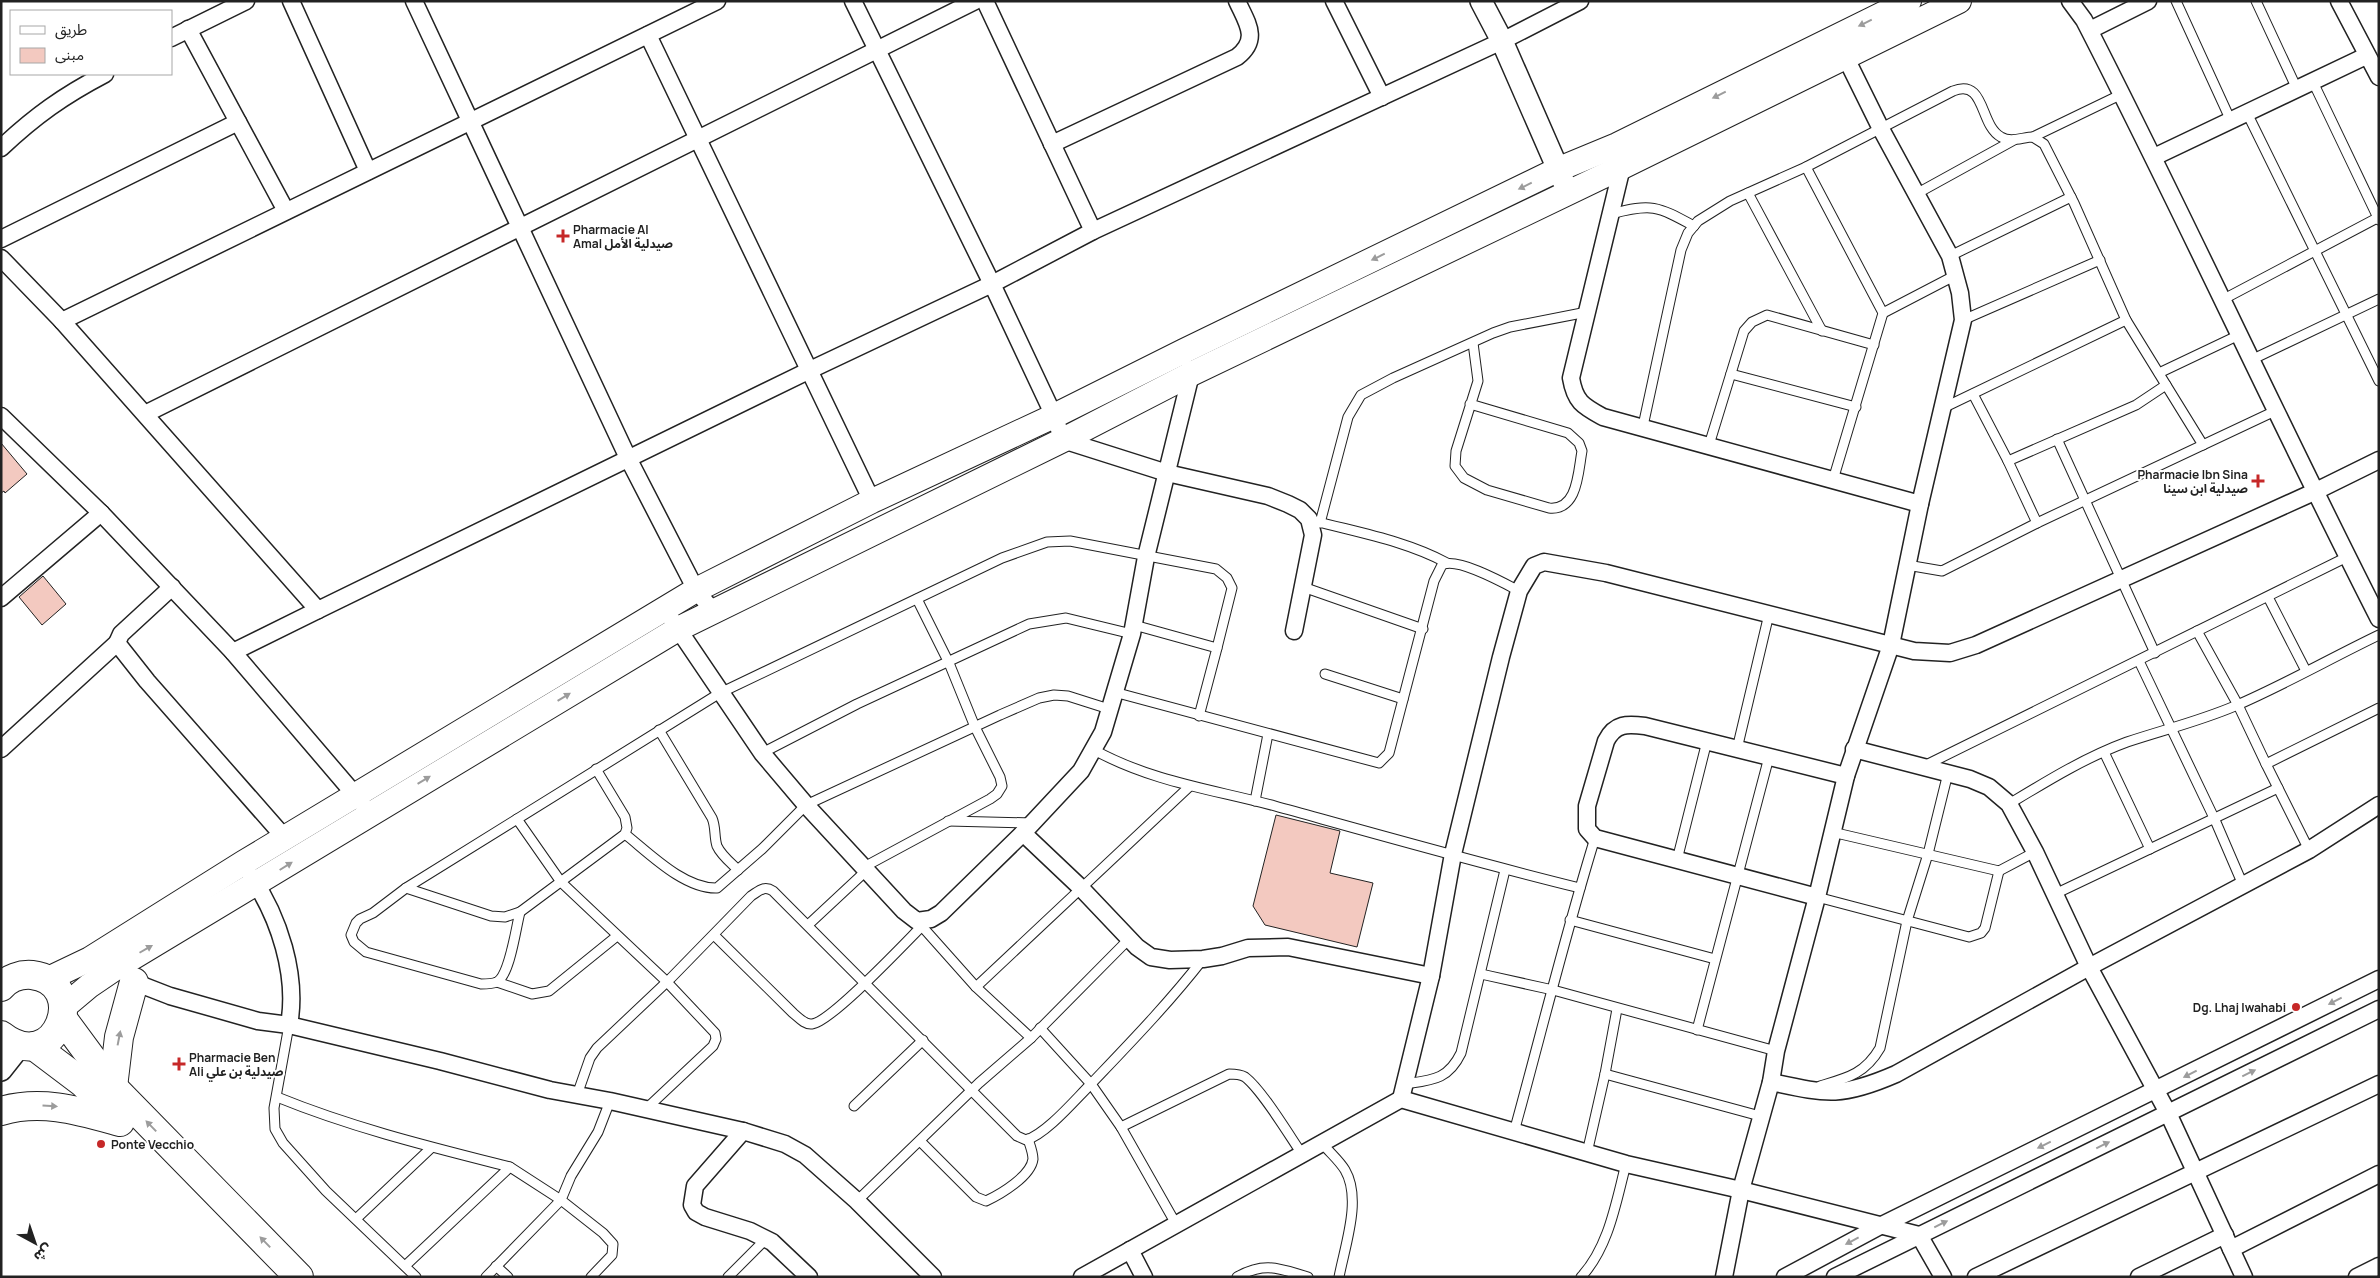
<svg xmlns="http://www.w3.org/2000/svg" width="2380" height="1278" font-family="Manrope,'Noto Sans Arabic',sans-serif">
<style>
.building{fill:#f3c9c0;stroke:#222}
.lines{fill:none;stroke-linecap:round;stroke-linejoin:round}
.service-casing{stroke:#222;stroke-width:11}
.minor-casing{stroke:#222;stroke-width:19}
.tertiary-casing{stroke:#222;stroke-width:24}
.secondary-casing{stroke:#222;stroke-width:26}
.trunk-casing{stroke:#222;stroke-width:30}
.service{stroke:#fff;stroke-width:9}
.minor{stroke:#fff;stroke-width:16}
.tertiary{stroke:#fff;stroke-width:21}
.secondary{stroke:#fff;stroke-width:24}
.trunk{stroke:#fff;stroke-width:28}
.oneway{fill:#9c9c9c}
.poi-dot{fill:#c62828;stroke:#fff;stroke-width:2}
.labels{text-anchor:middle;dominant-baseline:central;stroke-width:4;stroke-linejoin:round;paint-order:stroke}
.poi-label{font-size:12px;font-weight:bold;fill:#222;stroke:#fff;text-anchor:start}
</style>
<rect width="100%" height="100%" fill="#fff"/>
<!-- building -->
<g class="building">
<polygon points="1,443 27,474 5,493 4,491 1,493"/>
<polygon points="43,576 66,604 42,625 19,597"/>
<polygon points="1276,815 1340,831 1330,873 1373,883 1357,947 1265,925 1253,906"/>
</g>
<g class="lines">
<!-- service casing -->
<g class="service-casing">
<g id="service">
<polyline points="2176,1 2231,121"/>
<polyline points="2256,1 2297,89"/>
<polyline points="2313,82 2379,220"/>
<polyline points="2247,113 2379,381"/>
<polyline points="2033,137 2122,94"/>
<polyline points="1806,167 1883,313 1833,480"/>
<polyline points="1748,193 1822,331"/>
<polyline points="1916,194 2014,140"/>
<path d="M1611,214C1652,203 1657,206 1694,226"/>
<polyline points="1950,256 2071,197"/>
<polyline points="2222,300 2379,217"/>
<polyline points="1883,313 1956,275"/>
<polyline points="1963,320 2100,260"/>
<polyline points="2251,360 2379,299"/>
<polyline points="2159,373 2239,335"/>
<polyline points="1731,374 1856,407"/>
<polyline points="2166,385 2203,445"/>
<polyline points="1973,394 2008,461"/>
<path d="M1470,404L1568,433L1579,443L1582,451C1578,472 1578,511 1549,508L1487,490L1464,478L1455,466L1456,451L1478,381L1473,343"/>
<polyline points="1943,408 2126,320"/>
<path d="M1643,426L1681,250L1688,233L1698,221L1730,201L1806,167L1953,91C1986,78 1979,125 2001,137C2011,143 2023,137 2033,137L2044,144L2074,203L2126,320L2166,385L2136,405L2008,461L2037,523L1942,571L1907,565"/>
<polyline points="2057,439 2155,653"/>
<polyline points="1709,445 1744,331 1752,322 1767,315 1874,345"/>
<path d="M1315,521C1360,533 1406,541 1447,563"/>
<polyline points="1320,523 1348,417 1361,395 1393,378 1493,333 1510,327 1587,312"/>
<polyline points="2037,523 2275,411"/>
<polyline points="1303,587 1423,629"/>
<polyline points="2268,597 2306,671"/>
<polyline points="1134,625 1217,648 1199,716"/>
<polyline points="2197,631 2238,705 2266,764 2379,708"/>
<polyline points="2139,661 2215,820 2243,885"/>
<polyline points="1325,674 1403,699"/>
<path d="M1114,692L1379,763L1389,753L1434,581L1442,565C1457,557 1504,583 1519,591"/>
<path d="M659,730L712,818C716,827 714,837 717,846C721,855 731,863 738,870"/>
<polyline points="1737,749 1769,614"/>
<path d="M1094,750C1153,782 1211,789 1275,806C1376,834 1478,863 1580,888"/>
<polyline points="2104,752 2150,849"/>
<polyline points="762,753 857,704 1029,624 1066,618 1132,634"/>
<polyline points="1924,766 2347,557"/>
<polyline points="2278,788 2309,850"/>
<polyline points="1255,801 1268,734"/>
<path d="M2009,804C2047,781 2086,757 2127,742C2163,730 2200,721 2235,706C2284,685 2331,658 2379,635"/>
<polyline points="517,819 561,882 666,981 715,1033 716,1039 713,1046 646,1109"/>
<polyline points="948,821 1032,823"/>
<polyline points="1832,832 1999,871 2035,852"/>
<path d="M625,834C649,853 684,889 717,888L762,849L806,805L1000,715L1039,698L1054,695L1068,696L1109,709"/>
<polyline points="1677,860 1707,741"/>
<polyline points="864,867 990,799 997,794 1002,786 1000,777 975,727 949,663 917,599"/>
<polyline points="406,888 491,916 505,917 520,912 625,834 627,828 625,817 596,769"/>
<polyline points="2055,894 2278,788 2266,764"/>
<polyline points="1817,897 1969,937 1981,933 1985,928 1999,871"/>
<path d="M520,912C516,927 510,975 497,982C492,984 486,984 481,984L366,952L354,942L351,935L356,923L360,919L373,913L406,888L720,693L1002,558L1047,542L1070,541L1216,569L1227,578L1232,588L1217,648"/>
<polyline points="1570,920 1715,959"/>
<polyline points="919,923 976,987 1031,1038"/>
<polyline points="808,925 867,870"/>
<path d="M714,935L793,1013C798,1017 805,1025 812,1024C831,1022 905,943 922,926"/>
<polyline points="1481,974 1553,990 1776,1051"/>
<polyline points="497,982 532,994 549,991 617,936"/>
<polyline points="976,987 1190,786"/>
<polyline points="289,1025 274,1108 275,1129 283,1143 326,1191 416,1277"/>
<path d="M1040,1028L1091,1084L1121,1127L1229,1074C1235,1074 1240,1074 1245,1077C1262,1090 1289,1135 1302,1154"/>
<polyline points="1697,1030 1769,757"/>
<polyline points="1605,1074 1760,1116"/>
<path d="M1405,1084C1432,1080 1448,1080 1461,1053L1505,870"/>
<path d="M1820,1086C1847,1078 1865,1074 1880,1048L1907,921L1928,854L1948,773"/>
<path d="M577,1095L590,1058L597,1048L671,978L751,896C759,891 764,885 773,891L1007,1126L1017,1136L1026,1140C1046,1134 1074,1101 1090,1085C1129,1044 1168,1004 1203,959"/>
<path d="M277,1097C353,1128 431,1147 510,1167L405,1266"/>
<polyline points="854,1106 923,1040"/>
<polyline points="1121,1127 1176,1224"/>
<path d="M1514,1132C1541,1034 1565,935 1595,838"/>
<path d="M920,1141L976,1197L986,1201C1001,1194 1031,1176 1033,1159C1033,1153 1030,1145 1028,1139"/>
<path d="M1322,1143C1329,1152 1339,1160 1345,1170C1362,1199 1345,1245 1339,1277"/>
<polyline points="1587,1153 1605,1074 1617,1009"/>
<polyline points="857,1201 979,1083 1031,1038 1129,939"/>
<polyline points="356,1219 431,1148"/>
<polyline points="496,1266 508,1277"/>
<polyline points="486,1277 561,1200 510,1167"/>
<polyline points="591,1277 612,1255 613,1244 603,1233 561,1200 571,1176 598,1132 610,1101"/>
<polyline points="728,1277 766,1239"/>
<path d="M1237,1277C1265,1261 1280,1269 1308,1277"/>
<path d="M1581,1277C1609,1247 1616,1202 1626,1164"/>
</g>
</g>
<!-- minor casing -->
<g class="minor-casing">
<g id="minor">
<polyline points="291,1 368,171"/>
<polyline points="414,1 628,458 696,590 713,611"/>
<polyline points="853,1 992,284 1054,416 1063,440 1167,473 1268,496 1288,504 1300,510 1309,519 1313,535 1294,631"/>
<polyline points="985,1 1093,231"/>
<polyline points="1334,1 1382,97"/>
<path d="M2070,1L2084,20C2186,218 2278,421 2379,619"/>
<polyline points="2339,1 2379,77"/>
<polyline points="188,29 286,211"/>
<polyline points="2090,30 2148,1"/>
<polyline points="648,35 872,501"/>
<polyline points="171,38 246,1"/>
<path d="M1052,144L1237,57C1260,39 1247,23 1237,1"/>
<path d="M1,148C35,116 63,96 105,74"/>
<polyline points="2154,157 2366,56"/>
<path d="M1621,162L1622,167L1571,378C1575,402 1583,406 1603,417L1920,504"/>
<polyline points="1,239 238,122"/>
<polyline points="1,258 62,321 318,610 810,370 992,284 1093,231 1502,41 1580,1"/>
<polyline points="62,321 717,1"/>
<polyline points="1189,369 1191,374 1146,557 1132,634 1103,732 1081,771 1023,833 1080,887 1137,947 1151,957 1170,960 1203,959 1222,956 1248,948 1288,947 1431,976"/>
<polyline points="145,414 975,1"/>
<polyline points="1,416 101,513 233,652 362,803"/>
<polyline points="172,587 121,634 117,643 147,681 285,838"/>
<polyline points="1,598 101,513"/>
<polyline points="672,620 762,753 806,805 904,911 917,921 931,919 941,913 1023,833"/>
<polyline points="233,652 318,610"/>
<polyline points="1,749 117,643"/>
<polyline points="1854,749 1970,779 1989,787 2009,804 2035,852 2089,967 2168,1113 2244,1277"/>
<path d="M251,876C279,917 298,975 289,1025"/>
<path d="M1817,897L1595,838L1587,829V806L1606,741C1615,723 1627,724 1645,726L1846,776"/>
<polyline points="128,977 134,982 170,996 258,1021 289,1025 440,1061 550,1090 610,1101 743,1131 785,1144 805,1155 857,1201 933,1277"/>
<path d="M1771,1082C1827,1094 1841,1098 1896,1074L2089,967L2309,850L2379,805"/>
<polyline points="1401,1099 1431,976 1453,854 1501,657 1519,591 1534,566 1544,562 1606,573 1914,651 1950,653 1976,645 2314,492 2379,460"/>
<polyline points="743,1131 695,1186 692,1205 696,1212 705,1217 750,1231 772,1242 809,1277"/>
<polyline points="2231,1249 2379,1174"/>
<polyline points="1130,1250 1144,1277"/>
<polyline points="1082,1277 1401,1099 1626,1164 1741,1190 1919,1235 1943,1277"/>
<polyline points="1724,1277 1741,1190 1771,1082 1776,1051 1817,897 1846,776 1891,645 1920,504 1963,320 1960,293 1950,256 1881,129 1841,48"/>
<polyline points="1785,1277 1882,1225 2379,979"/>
<polyline points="1835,1277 2379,1009"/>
<polyline points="1976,1277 2379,1084"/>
<polyline points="2139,1277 2225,1235"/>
<polyline points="2357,1277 2379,1266"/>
</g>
</g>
<!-- tertiary casing -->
<g class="tertiary-casing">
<g id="tertiary">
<polyline points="1481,1 1502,41 1568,192"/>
<polyline points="1,1070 20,1046"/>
</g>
</g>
<!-- secondary casing -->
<g class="secondary-casing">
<g id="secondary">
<polyline points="46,980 90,959 243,863 696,590 872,501 1054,416 1184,351 1559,169 1617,145 1909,1"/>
<polyline points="64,1007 89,986 117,967 678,629 1063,440 1191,374 1622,167 1959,1"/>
</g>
</g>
<!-- trunk casing -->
<g class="trunk-casing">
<g id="trunk">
<path d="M1,987C9,978 21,974 32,975C91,982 57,1079 1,1035"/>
<polyline points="63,1019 113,1087 299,1277"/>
<polyline points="34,1046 83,1083 118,1118"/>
<polyline points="113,1087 119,1037 134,982"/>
<path d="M1,1111C42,1099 80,1111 120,1122"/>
</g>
</g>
<!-- service -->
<use href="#service" class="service"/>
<!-- minor -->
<use href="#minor" class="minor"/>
<!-- tertiary -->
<use href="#tertiary" class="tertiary"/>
<!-- secondary -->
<use href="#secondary" class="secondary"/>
<!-- trunk -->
<use href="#trunk" class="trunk"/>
</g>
<!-- one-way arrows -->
<defs><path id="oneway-solid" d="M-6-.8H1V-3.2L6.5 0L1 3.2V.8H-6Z" transform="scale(1.25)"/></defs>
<g class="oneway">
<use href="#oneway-solid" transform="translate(1865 23) rotate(154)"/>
<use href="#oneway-solid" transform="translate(1719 95) rotate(154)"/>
<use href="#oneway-solid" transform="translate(1525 186) rotate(154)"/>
<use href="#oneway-solid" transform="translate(1378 257) rotate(154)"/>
<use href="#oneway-solid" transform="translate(564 697) rotate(-31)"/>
<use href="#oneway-solid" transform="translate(424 780) rotate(-31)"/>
<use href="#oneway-solid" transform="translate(286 866) rotate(-32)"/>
<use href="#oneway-solid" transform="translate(146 949) rotate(-30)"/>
<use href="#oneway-solid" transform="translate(2335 1001) rotate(153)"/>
<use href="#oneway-solid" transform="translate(119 1038) rotate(-79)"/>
<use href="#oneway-solid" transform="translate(2249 1073) rotate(-26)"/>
<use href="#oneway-solid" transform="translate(2190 1074) rotate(153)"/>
<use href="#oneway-solid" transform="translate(50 1106) rotate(3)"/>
<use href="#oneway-solid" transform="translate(151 1126) rotate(-134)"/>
<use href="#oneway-solid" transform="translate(2044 1145) rotate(154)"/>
<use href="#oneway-solid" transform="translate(2103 1145) rotate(-26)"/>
<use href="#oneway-solid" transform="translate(1941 1224) rotate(-26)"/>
<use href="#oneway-solid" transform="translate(1852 1241) rotate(152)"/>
<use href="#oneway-solid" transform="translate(265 1242) rotate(-134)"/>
</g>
<!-- markers -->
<g class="poi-dot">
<path d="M560.5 228.5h5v5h5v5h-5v5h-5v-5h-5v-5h5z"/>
<path d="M2255.5 473.5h5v5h5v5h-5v5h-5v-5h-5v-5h5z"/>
<circle cx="2296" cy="1007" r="5"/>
<path d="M176.5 1056.5h5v5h5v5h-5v5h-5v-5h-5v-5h5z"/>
<circle cx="101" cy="1144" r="5"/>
</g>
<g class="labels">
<!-- poi labels -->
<g class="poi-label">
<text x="573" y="229">Pharmacie Al<tspan x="573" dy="14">Amal صيدلية الأمل</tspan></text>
<text x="2248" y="474" text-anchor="end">Pharmacie Ibn Sina<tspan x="2248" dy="14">صيدلية ابن سينا</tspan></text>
<text x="2286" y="1007" text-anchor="end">Dg. Lhaj lwahabi</text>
<text x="189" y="1057">Pharmacie Ben<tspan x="189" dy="14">Ali صيدلية بن علي</tspan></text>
<text x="111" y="1144">Ponte Vecchio</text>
</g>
</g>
<!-- border -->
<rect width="2380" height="1278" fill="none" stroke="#222222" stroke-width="5"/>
<!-- legend -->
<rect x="10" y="10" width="162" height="65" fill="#ffffff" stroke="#a7a7a7"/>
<rect x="20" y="26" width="25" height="8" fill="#ffffff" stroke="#a7a7a7"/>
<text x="55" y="35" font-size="15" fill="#222222">طريق</text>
<rect x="20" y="48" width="25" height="15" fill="#f3c9c0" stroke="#a7a7a7"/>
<text x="55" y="60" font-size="15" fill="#222222">مبنى</text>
<!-- north arrow -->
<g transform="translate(35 1243) rotate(140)" stroke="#ffffff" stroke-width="4" paint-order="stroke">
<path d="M0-4L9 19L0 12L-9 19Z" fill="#222222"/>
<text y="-8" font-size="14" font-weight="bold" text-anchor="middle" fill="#222222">ش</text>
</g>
</svg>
